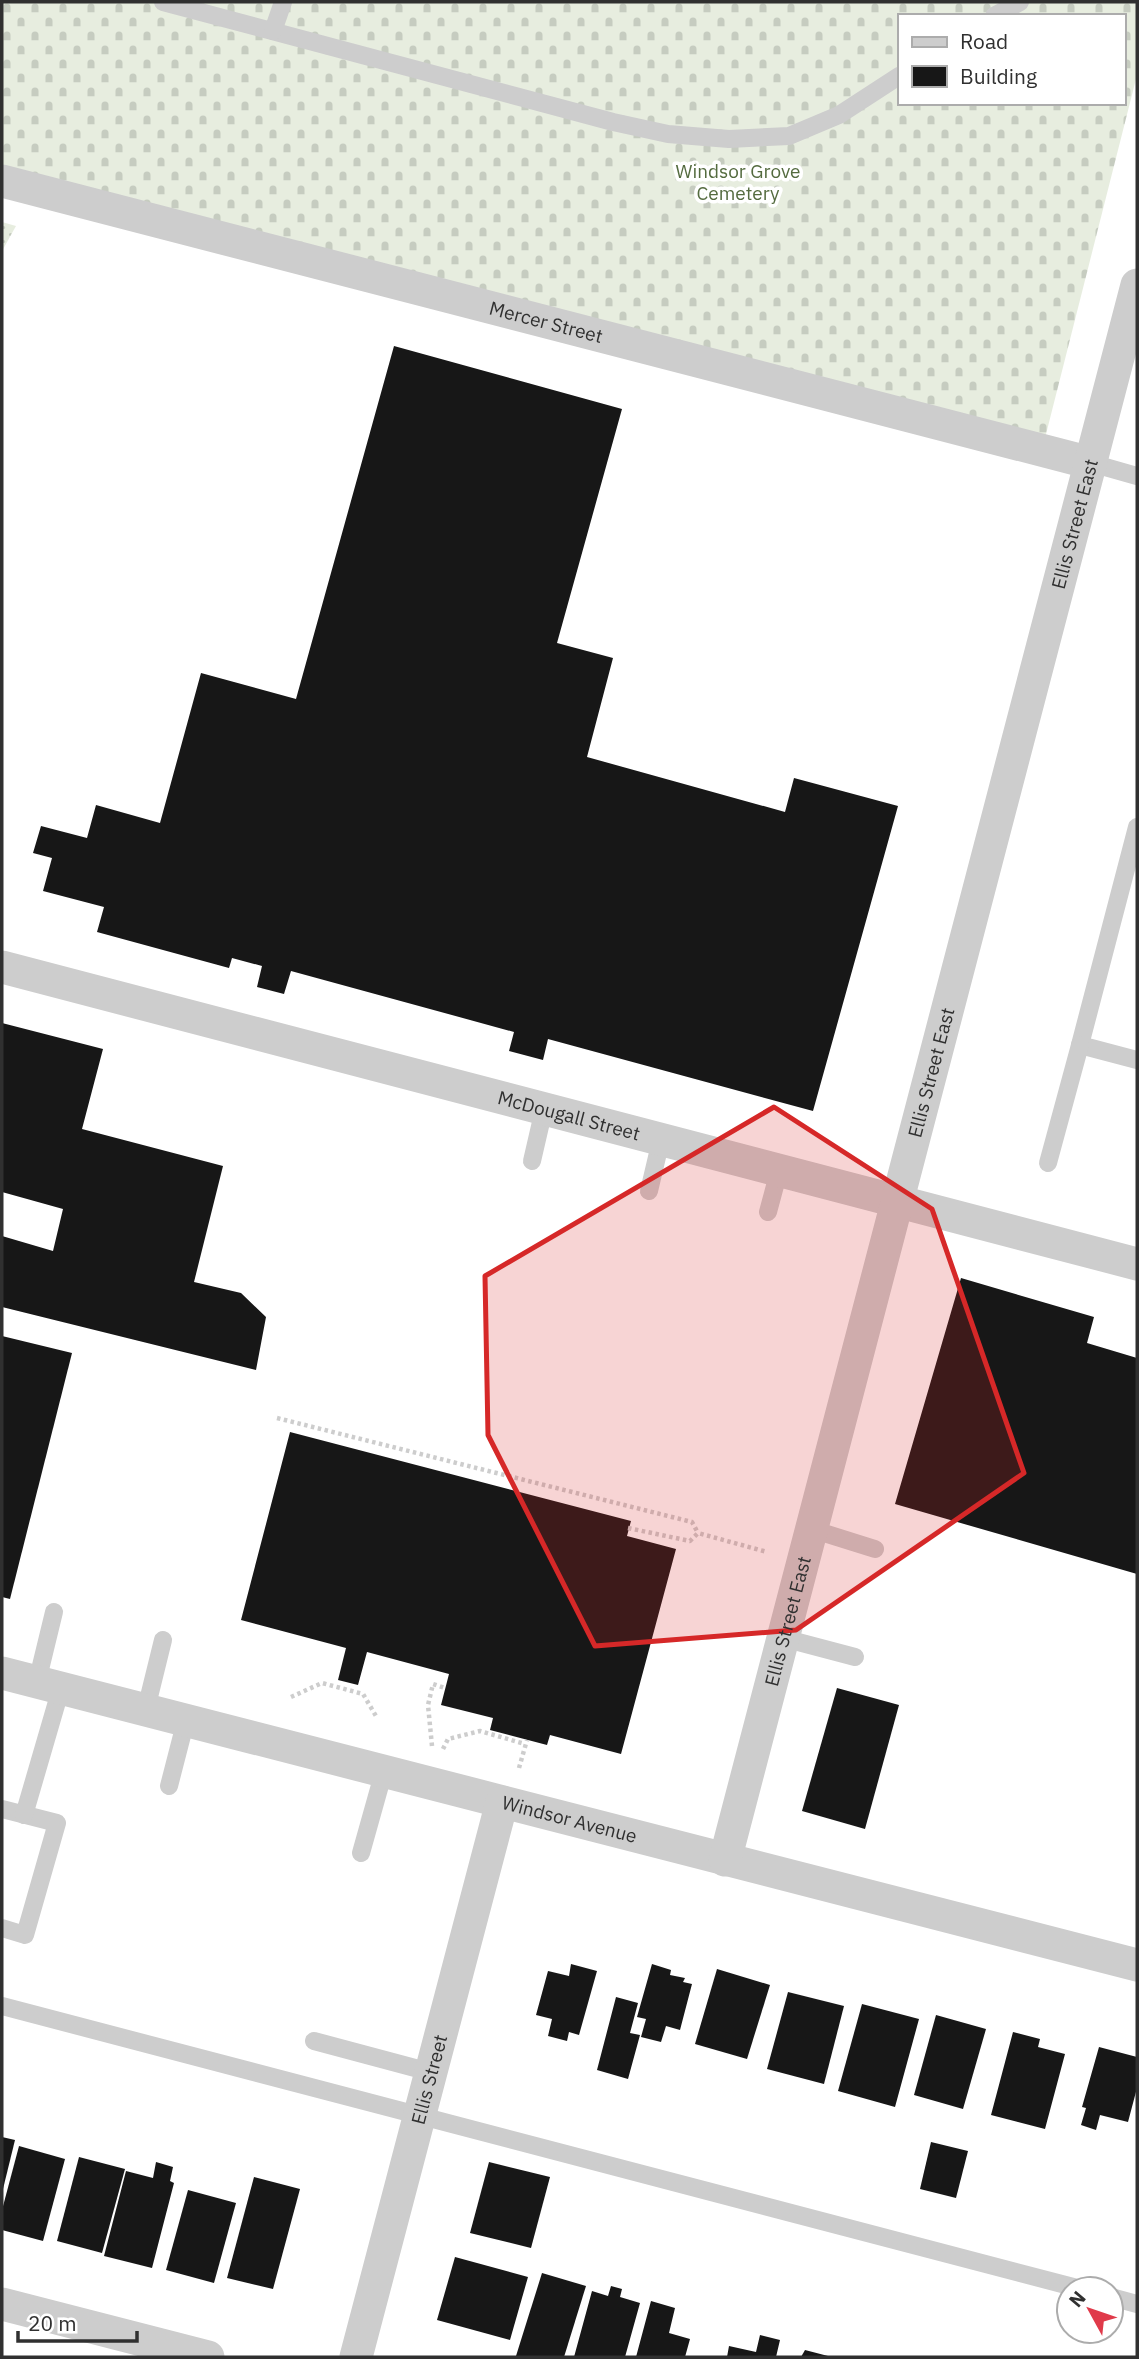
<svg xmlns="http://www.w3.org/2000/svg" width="1139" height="2359" font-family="'IBM Plex Sans',sans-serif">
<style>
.grass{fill:url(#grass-dots)}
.cemetery{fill:url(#cemetery-stones);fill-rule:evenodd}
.building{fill:#171717}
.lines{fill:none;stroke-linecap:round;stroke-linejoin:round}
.path{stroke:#cdcdcd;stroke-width:4.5;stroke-dasharray:3.5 3.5;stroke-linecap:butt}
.service{stroke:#cdcdcd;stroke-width:18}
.minor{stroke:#cdcdcd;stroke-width:33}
.marked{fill:#d62828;fill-opacity:0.2;stroke:#d62828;stroke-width:5;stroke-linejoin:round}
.labels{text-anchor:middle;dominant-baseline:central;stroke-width:7;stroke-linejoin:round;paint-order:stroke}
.park-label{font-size:19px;fill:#546b3f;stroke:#fff}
.street-label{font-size:19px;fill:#303030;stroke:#fff}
</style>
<defs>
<pattern id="grass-dots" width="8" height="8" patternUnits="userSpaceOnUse" patternTransform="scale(1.75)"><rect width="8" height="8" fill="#e7eddf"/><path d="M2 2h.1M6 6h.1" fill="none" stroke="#c6ccc0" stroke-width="1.8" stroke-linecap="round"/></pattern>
<pattern id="cemetery-stones" width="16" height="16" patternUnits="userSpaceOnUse" patternTransform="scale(1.75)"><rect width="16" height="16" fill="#e7eddf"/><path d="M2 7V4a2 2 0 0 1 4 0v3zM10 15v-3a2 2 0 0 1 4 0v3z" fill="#c6ccc0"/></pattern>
</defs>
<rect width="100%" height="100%" fill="#fff"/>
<!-- grass -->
<polygon class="grass" points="2,222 16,226 2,251"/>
<!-- cemetery -->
<path class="cemetery" d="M2,2H1137V75L1042,450L2,167ZM899,16H1123V103H899Z"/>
<!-- building -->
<g class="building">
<polygon points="394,346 622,409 557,643 613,658 587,757 785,812 794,778 898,806 813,1111 548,1039 543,1060 509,1051 514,1032 291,971 284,994 257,987 262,966 232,958 229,968 97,932 104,907 43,891 52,858 33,853 41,826 87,838 96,805 160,823 201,673 296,699"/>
<polygon points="2,1023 103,1049 82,1129 223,1166 194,1282 241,1293 266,1317 256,1370 2,1307 2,1236 53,1251 63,1209 2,1192"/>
<polygon points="961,1278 1094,1317 1087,1343 1137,1358 1137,1574 895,1504"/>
<polygon points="2,1336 72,1353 10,1599 2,1597"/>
<polygon points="290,1432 631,1521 627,1536 676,1549 621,1754 550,1735 547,1745 490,1730 493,1718 441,1705 449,1674 367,1652 358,1685 338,1680 346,1648 241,1620"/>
<polygon points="837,1688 899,1705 865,1829 802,1811"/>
<polygon points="571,1964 597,1971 579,2035 569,2032 567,2041 548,2036 552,2019 536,2015 548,1971 569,1976"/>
<polygon points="652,1964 671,1970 670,1975 685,1978 683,1982 692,1984 680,2030 666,2026 661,2042 641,2037 646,2019 637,2017"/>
<polygon points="717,1969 770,1985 747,2059 695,2044"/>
<polygon points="788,1992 844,2006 824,2084 767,2069"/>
<polygon points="616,1997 638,2003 630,2033 640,2035 628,2079 597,2070"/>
<polygon points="862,2004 919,2019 895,2107 838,2091"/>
<polygon points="936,2015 986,2029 963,2109 914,2095"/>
<polygon points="1013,2032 1040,2039 1038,2047 1065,2054 1045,2129 991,2115"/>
<polygon points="1099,2047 1137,2057 1137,2088 1128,2122 1100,2115 1096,2130 1081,2125 1086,2108 1082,2107"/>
<polygon points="2,2137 15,2140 3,2189 2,2189"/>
<polygon points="931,2142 968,2151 956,2198 920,2189"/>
<polygon points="19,2146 65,2159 43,2241 2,2230 2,2210"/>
<polygon points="79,2157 125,2169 102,2253 57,2241"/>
<polygon points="156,2162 173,2167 170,2181 174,2183 152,2268 104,2256 126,2171 153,2178"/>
<polygon points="489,2162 550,2177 531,2248 470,2233"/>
<polygon points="254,2177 300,2189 273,2289 227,2278"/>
<polygon points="188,2190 236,2203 214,2283 166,2270"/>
<polygon points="455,2257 528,2277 510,2340 437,2320"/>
<polygon points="542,2273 586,2286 564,2357 520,2357 516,2356"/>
<polygon points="611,2286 622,2289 620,2297 640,2303 625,2357 574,2357 592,2291 608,2296"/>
<polygon points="651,2301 675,2308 669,2333 690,2339 685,2357 636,2357"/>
<polygon points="760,2335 780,2340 776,2357 727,2357 729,2346 756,2352"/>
<polygon points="805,2350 828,2356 828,2357 801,2357"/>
</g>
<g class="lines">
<!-- path -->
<g class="path">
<polyline points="277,1418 692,1522 698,1533"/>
<polyline points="628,1528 690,1541 698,1533 767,1552"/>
<polyline points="291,1697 322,1683 363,1694 376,1716"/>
<polyline points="432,1746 428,1705 433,1684 445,1688"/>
<polyline points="443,1749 448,1739 480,1731 525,1744"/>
<polyline points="519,1768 527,1740"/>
</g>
<!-- service -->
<g class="service">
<polyline points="163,2 613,122 668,134 729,139 789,136 839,115 899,76"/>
<polyline points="994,16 1020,2"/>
<polyline points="273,31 283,2"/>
<polyline points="1091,463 1137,476"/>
<polyline points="1137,827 1080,1045 1137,1060"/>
<polyline points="532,1161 544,1109"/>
<polyline points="1048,1163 1080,1045"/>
<polyline points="649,1191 661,1140"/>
<polyline points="768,1212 779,1171"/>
<polyline points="811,1529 875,1549"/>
<polyline points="783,1638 855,1657"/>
<polyline points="37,1682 54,1612"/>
<polyline points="146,1709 163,1640"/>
<polyline points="169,1786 186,1720"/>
<polyline points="2,1809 57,1823 25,1935 2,1928"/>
<polyline points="24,1815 61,1688"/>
<polyline points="361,1853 384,1771"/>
<polyline points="2,2006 1081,2289"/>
<polyline points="314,2041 430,2072"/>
<polyline points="1111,2297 1137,2304"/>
</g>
<!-- minor -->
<g class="minor">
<path id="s1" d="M2,181L1091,463"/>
<path id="s2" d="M2,967L1137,1264"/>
<path id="s3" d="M2,1673L1137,1965"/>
<path id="s4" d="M725,1860L1137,285"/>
<polyline points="2,2304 208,2357"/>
<path id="s5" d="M356,2357L502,1802"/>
</g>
</g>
<!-- marked area -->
<path class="marked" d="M774,1107L932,1209L1024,1473L796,1630L595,1646L488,1435L485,1276Z"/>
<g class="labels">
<!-- park labels -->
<g class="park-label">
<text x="738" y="171">Windsor Grove<tspan x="738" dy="22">Cemetery</tspan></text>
</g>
<!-- street labels -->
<g class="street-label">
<text stroke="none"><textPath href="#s1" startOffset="562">Mercer Street</textPath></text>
<text stroke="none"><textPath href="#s4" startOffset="1381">Ellis Street East</textPath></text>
<text stroke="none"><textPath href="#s4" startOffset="814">Ellis Street East</textPath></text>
<text stroke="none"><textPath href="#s2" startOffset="586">McDougall Street</textPath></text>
<text stroke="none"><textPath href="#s4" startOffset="247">Ellis Street East</textPath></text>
<text stroke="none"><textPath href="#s3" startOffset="586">Windsor Avenue</textPath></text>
<text stroke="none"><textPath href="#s5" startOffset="287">Ellis Street</textPath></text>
</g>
</g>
<!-- border -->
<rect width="1139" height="2359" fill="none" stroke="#303030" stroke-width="7"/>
<!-- legend -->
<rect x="898" y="14" width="228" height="91" fill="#ffffff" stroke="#acacac" stroke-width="2"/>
<rect x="912" y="37" width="35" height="10" fill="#cdcdcd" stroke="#acacac" stroke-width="2"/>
<text x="960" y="49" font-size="21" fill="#303030">Road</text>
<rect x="912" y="66" width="35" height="21" fill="#171717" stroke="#acacac" stroke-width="2"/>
<text x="960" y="84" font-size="21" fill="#303030">Building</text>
<!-- north arrow -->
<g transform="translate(1090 2310) rotate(310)"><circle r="33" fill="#ffffff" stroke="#acacac" stroke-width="2"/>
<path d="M0-5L12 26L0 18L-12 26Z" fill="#e03a4a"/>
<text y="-10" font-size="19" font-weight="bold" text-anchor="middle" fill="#303030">N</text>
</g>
<!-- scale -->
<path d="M18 2331v10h119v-10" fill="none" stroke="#303030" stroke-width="3.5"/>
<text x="28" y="2331" font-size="21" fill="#303030" stroke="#ffffff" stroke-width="5" paint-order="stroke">20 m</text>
</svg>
